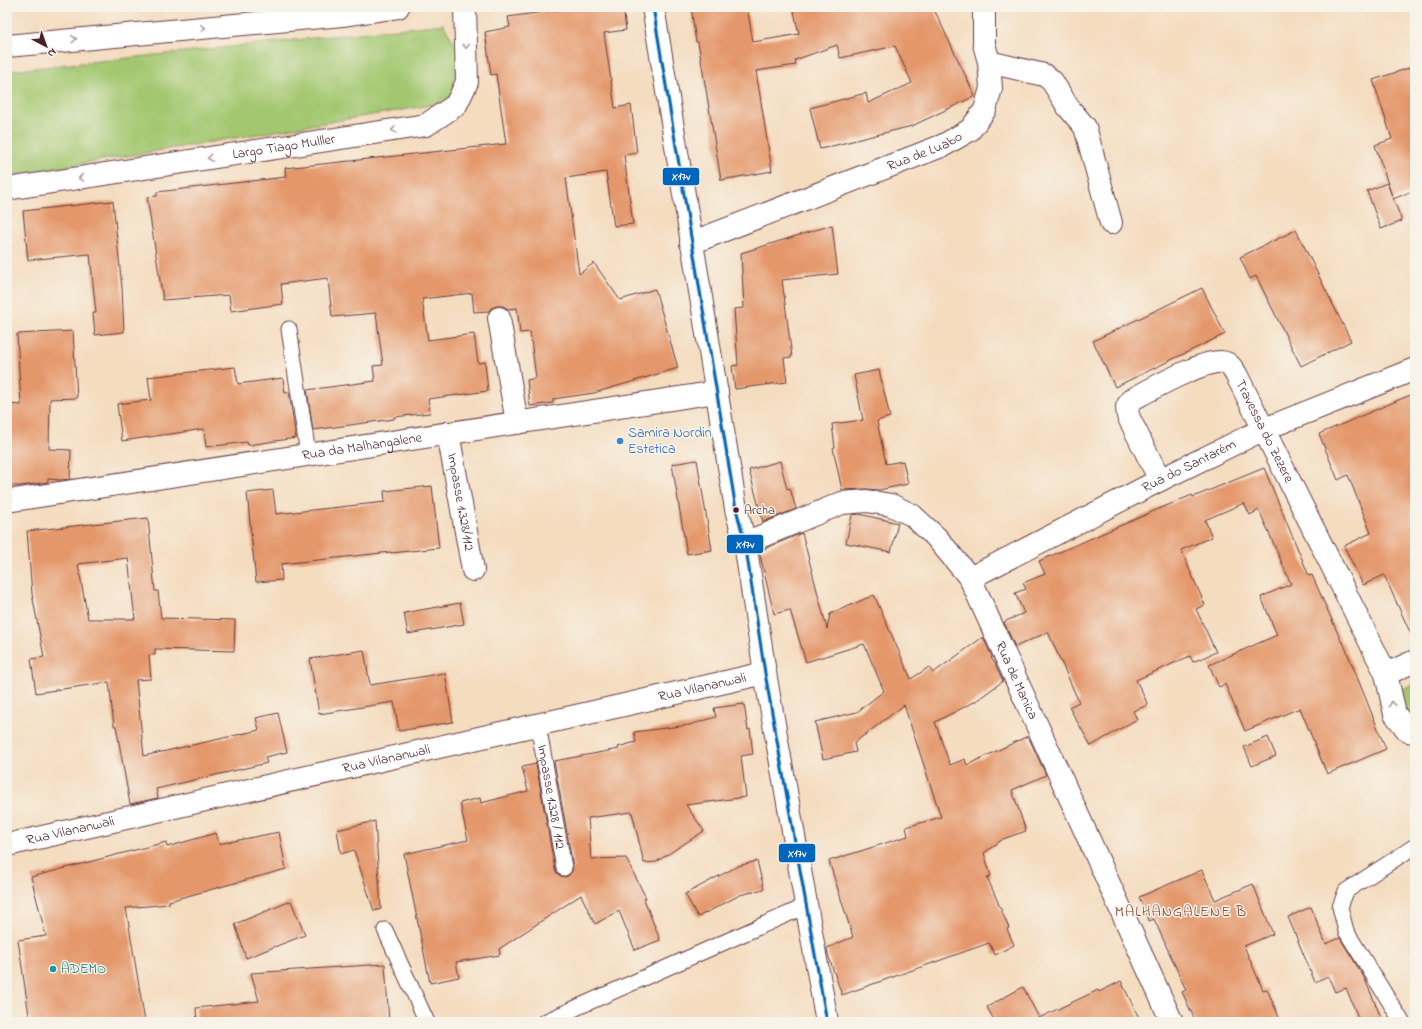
<svg xmlns="http://www.w3.org/2000/svg" width="1422" height="1029" font-family="'Indie Flower',sans-serif">
<style>
.green{fill:#a3c770;stroke:#76734e}
.building{fill:#e4976b;fill-rule:evenodd}
.lines{fill:none;stroke-linecap:round;stroke-linejoin:round}
.service-casing{stroke:#643b41;stroke-width:17}
.minor-casing{stroke:#643b41;stroke-width:24}
.tertiary-casing{stroke:#643b41;stroke-width:24}
.service{stroke:#fff;stroke-width:15}
.minor{stroke:#fff;stroke-width:22}
.tertiary{stroke:#fff;stroke-width:22}
.bus-1-casing{stroke:#f7f3e8;stroke-width:6}
.bus-1{stroke:#0065bd;stroke-width:3}
.oneway{stroke:#ae9aa0}
.shop-dot{fill:#3f7fe0;stroke:#f7f3e8;stroke-width:1.5}
.bus-dot{fill:#4a1f2b;stroke:#f7f3e8;stroke-width:1.5}
.culture-dot{fill:#0f9aa8;stroke:#f7f3e8;stroke-width:1.5}
.labels{text-anchor:middle;dominant-baseline:central;stroke-width:3;stroke-linejoin:round;paint-order:stroke}
.bus-label{font-size:13px;fill:#4a1f2b;stroke:#f7f3e8;text-anchor:start}
.street-label{font-size:14px;fill:#4a1f2b;stroke:#f7f3e8}
.shop-label{font-size:14px;fill:#366cbe;stroke:#f7f3e8;text-anchor:start}
.culture-label{font-size:14px;fill:#0d838f;stroke:#f7f3e8;text-anchor:start}
.neighbourhood-label{font-size:15px;letter-spacing:1px;fill:#804941;stroke:#f7f3e8}
.line-badge{stroke:#f7f3e8;stroke-width:1.5}
.badge-label{font-size:11px;text-anchor:middle;font-weight:bold;fill:#fff}
</style>
<rect width="100%" height="100%" fill="#f7f3e8"/>
<filter id="ink" filterUnits="userSpaceOnUse"><feTurbulence type="fractalNoise" baseFrequency=".025" numOctaves="2"/><feDisplacementMap in="SourceGraphic" scale="8" xChannelSelector="R" yChannelSelector="G"/><feConvolveMatrix kernelMatrix="1 2 1 2 8 2 1 2 1" color-interpolation-filters="sRGB"/></filter>
<filter id="wash" filterUnits="userSpaceOnUse"><feTurbulence type="fractalNoise" baseFrequency=".012" numOctaves="4" result="noise"/><feDisplacementMap in="SourceGraphic" scale="16" xChannelSelector="R" yChannelSelector="G"/><feGaussianBlur stdDeviation="0.9" result="paint"/><feColorMatrix in="noise" values="0 0 0 0 0 0 0 0 0 0 0 0 0 0 0 0 0 1.4 0 .05"/><feComposite in="paint" operator="in"/></filter>
<g filter="url(#wash)">
<rect width="100%" height="100%" fill="#f4dcbf"/>
<!-- green -->
<g class="green">
<polygon points="443,24 459,51 457,94 438,103 420,107 7,176 7,71"/>
<path d="M1415,683V720C1404,715 1401,701 1401,690Z"/>
</g>
<g id="blocks">
<!-- building -->
<g class="building">
<polygon points="578,7 623,7 626,30 604,33 615,108 631,105 637,153 624,155 633,224 614,226 606,172 566,178 579,274 594,263 620,300 655,289 678,368 594,393 553,399 553,403 530,406 527,380 536,378 530,332 520,333 517,308 508,309 503,306 497,306 491,308 489,311 474,312 472,293 422,299 428,340 474,334 478,363 485,362 488,391 428,399 430,413 394,417 394,419 313,430 307,390 375,381 373,366 383,365 376,313 332,317 328,278 281,284 283,304 231,311 229,295 163,300 147,197 157,196 157,192 286,177 285,168 506,144 496,74 491,75 485,32 510,27 508,17"/>
<polygon points="691,7 747,7 753,42 799,34 793,7 933,7 975,96 912,126 820,149 810,108 866,93 868,103 912,83 895,46 840,58 837,45 795,60 796,65 756,71 772,171 721,180 698,42 696,42"/>
<polygon points="1415,66 1415,190 1393,199 1375,145 1392,139 1373,80"/>
<polygon points="1387,183 1402,221 1381,229 1367,191"/>
<polygon points="113,201 122,288 124,332 95,335 93,313 96,313 90,254 28,260 23,211"/>
<polygon points="832,225 838,274 782,280 792,357 784,358 787,382 735,389 732,366 738,365 734,309 744,308 741,253"/>
<polygon points="1296,230 1351,341 1301,366 1256,276 1250,279 1240,257"/>
<polygon points="1202,288 1225,334 1115,387 1093,341"/>
<polygon points="73,331 77,398 50,399 49,449 71,450 70,479 61,480 48,479 48,482 21,486 7,486 7,404 21,405 17,334"/>
<polygon points="235,367 238,384 283,378 285,393 289,392 296,438 248,445 247,442 206,447 204,429 122,441 117,404 151,400 148,377"/>
<polygon points="879,370 890,417 877,421 886,464 903,461 908,484 879,490 866,489 842,490 833,448 835,447 832,424 863,420 854,375"/>
<polygon points="1415,393 1415,643 1384,575 1363,585 1344,546 1371,533 1348,475 1338,480 1319,434"/>
<polygon points="697,460 712,550 687,554 672,464"/>
<polygon points="780,461 787,489 790,488 796,509 763,522 749,470"/>
<polygon points="1264,468 1309,576 1312,575 1342,643 1343,642 1386,749 1327,774 1300,708 1245,731 1225,684 1219,687 1209,665 1277,635 1261,597 1291,584 1259,510 1250,515 1244,503 1205,520 1212,537 1181,550 1205,605 1196,609 1216,652 1193,662 1190,656 1136,680 1148,705 1133,711 1137,719 1091,746 1069,707 1079,702 1048,632 1015,647 1004,622 1024,613 1015,593 1026,589 1023,583 1045,574 1039,561 1161,508 1192,495 1193,497"/>
<polygon points="432,486 439,548 391,553 391,552 281,564 282,580 256,582 247,493 273,490 276,514 385,502 384,491"/>
<polygon points="859,514 898,523 891,552 846,543 852,515"/>
<path d="M148,518L155,591H158L161,618L235,620L234,651L155,649V655H149L151,679L136,680L144,756L259,730L256,718L278,713L287,752L265,757L267,763L156,789L158,798L130,804L116,726H114L109,682L36,693L31,659L44,657L32,594L27,531ZM128,558L135,619H88L78,564Z"/>
<polygon points="802,533 827,629 830,614 874,595 911,679 929,667 933,673 983,637 992,657 991,658 995,664 1003,681 976,701 935,722 950,765 965,759 967,765 1028,736 1046,775 1012,790 1026,831 1003,839 984,853 991,876 987,877 1009,928 1007,929 1014,945 995,955 989,943 842,995 828,955 827,948 853,937 829,861 908,836 906,827 941,817 904,705 854,743 856,752 823,759 815,722 857,712 884,691 864,644 806,662 790,610 774,614 759,551"/>
<polygon points="460,603 464,624 408,634 404,613"/>
<polygon points="364,650 370,685 445,673 453,722 399,731 394,702 319,714 310,659"/>
<polygon points="744,704 748,730 750,729 753,754 741,756 746,797 686,805 704,831 656,862 644,863 632,812 588,818 591,859 626,858 646,898 644,899 660,940 635,950 619,911 595,924 581,895 499,949 500,955 456,962 459,977 430,983 404,854 468,840 460,803 480,798 481,803 528,791 522,767 536,764 555,870 557,873 561,876 566,877 569,875 572,871 573,866 554,761 619,749 618,747 636,742 634,732 689,725 716,717 714,708"/>
<polygon points="1268,737 1276,756 1252,766 1244,747"/>
<polygon points="375,821 381,909 374,911 354,850 341,854 337,830"/>
<polygon points="279,832 286,869 169,901 169,904 126,908 145,1022 30,1022 18,940 46,936 31,877 166,842 167,847 216,833 219,844"/>
<polygon points="757,861 764,889 740,895 698,917 685,894 738,866"/>
<polygon points="1202,870 1215,900 1253,884 1273,934 1244,946 1263,990 1267,989 1281,1022 1196,1022 1182,992 1186,990 1154,919 1149,921 1139,897"/>
<polygon points="291,901 305,935 246,958 235,924"/>
<polygon points="1311,907 1326,944 1340,938 1364,977 1383,1022 1360,1022 1346,988 1335,992 1328,976 1315,982 1288,917"/>
<polygon points="385,964 389,1022 197,1022 196,1008 259,1001 251,973"/>
<polygon points="1121,981 1141,1022 995,1022 987,1007 1023,987 1039,1018 1098,990 1099,992"/>
</g>
</g>
</g>
<g filter="url(#ink)">
<use href="#blocks" fill-opacity="0" stroke="#643b41" stroke-width="1"/>
<g class="lines">
<!-- service casing -->
<g class="service-casing">
<g id="service">
<polyline points="289,329 308,454"/>
<path id="s1" d="M538,725L564,868"/>
<polyline points="385,930 427,1022"/>
<polyline points="544,1022 806,906"/>
<polyline points="1402,1022 1346,931 1340,907 1346,891 1415,846"/>
</g>
</g>
<!-- minor casing -->
<g class="minor-casing">
<g id="minor">
<polyline points="7,46 342,15 398,7"/>
<polyline points="989,62 1044,75 1052,81 1068,107 1085,127 1111,223"/>
<path id="s2" d="M7,189L426,125L456,105L467,82L465,7"/>
<path id="s3" d="M691,243L944,145L970,130L985,110L991,88L989,62L984,44V7"/>
<polyline points="499,318 517,423"/>
<path id="s4" d="M448,433L473,570"/>
<path id="s5" d="M1160,480L1128,416L1127,407L1131,400C1148,391 1211,355 1226,363C1231,365 1233,370 1236,374L1386,674"/>
<path id="s6" d="M7,501L717,392"/>
<path id="s7" d="M745,543L842,503L867,501L891,505L912,515L936,537L970,578L1172,1022"/>
<path id="s8" d="M970,578L1160,480L1262,430L1415,369"/>
<polyline points="1415,661 1386,674 1395,714 1408,731 1415,732"/>
<path id="s9" d="M7,845L765,673"/>
</g>
</g>
<!-- tertiary casing -->
<g class="tertiary-casing">
<polyline id="tertiary" points="653,7 736,509 745,543 765,673 827,1022"/>
</g>
<!-- service -->
<use href="#service" class="service"/>
<!-- minor -->
<use href="#minor" class="minor"/>
<!-- tertiary -->
<use href="#tertiary" class="tertiary"/>
<!-- bus-1 casing -->
<g class="bus-1-casing">
<polyline id="bus-1" points="653,7 736,509 745,543 765,673 827,1022"/>
</g>
<!-- bus-1 -->
<use href="#bus-1" class="bus-1"/>
</g>
<!-- one-way arrows -->
<defs><path id="oneway-chevron" d="M-2-3.5L2.5 0L-2 3.5" fill="none" stroke-width="1.6" stroke-linecap="round" stroke-linejoin="round"/></defs>
<g class="oneway">
<use href="#oneway-chevron" transform="translate(203 28) rotate(-5)"/>
<use href="#oneway-chevron" transform="translate(74 39) rotate(-5)"/>
<use href="#oneway-chevron" transform="translate(466 46) rotate(89)"/>
<use href="#oneway-chevron" transform="translate(394 130) rotate(171)"/>
<use href="#oneway-chevron" transform="translate(210 158) rotate(171)"/>
<use href="#oneway-chevron" transform="translate(81 178) rotate(171)"/>
<use href="#oneway-chevron" transform="translate(1392 704) rotate(-102)"/>
</g>
</g>
<!-- markers -->
<circle class="shop-dot" cx="620" cy="441" r="4"/>
<circle class="bus-dot" cx="736" cy="510" r="3.5"/>
<circle class="culture-dot" cx="53" cy="969" r="4"/>
<g class="labels">
<!-- bus labels -->
<g class="bus-label">
<text x="744" y="510">Archa</text>
</g>
<!-- street labels -->
<g class="street-label">
<text stroke="none"><textPath href="#s2" startOffset="280">Largo Tiago Mulller</textPath></text>
<text stroke="none"><textPath href="#s3" startOffset="251">Rua de Luabo</textPath></text>
<text stroke="none"><textPath href="#s5" startOffset="271">Travessa do Zezere</textPath></text>
<text stroke="none"><textPath href="#s6" startOffset="359">Rua da Malhangalene</textPath></text>
<text stroke="none"><textPath href="#s8" startOffset="246">Rua do Santarém</textPath></text>
<text stroke="none"><textPath href="#s4" startOffset="70">Impasse 1.328/112</textPath></text>
<text stroke="none"><textPath href="#s7" startOffset="376">Rua de Manica</textPath></text>
<text stroke="none"><textPath href="#s9" startOffset="713">Rua Vilananwali</textPath></text>
<text stroke="none"><textPath href="#s9" startOffset="389">Rua Vilananwali</textPath></text>
<text stroke="none"><textPath href="#s1" startOffset="73">Impasse 1.328 / 112</textPath></text>
<text stroke="none"><textPath href="#s9" startOffset="65">Rua Vilananwali</textPath></text>
</g>
<!-- shop labels -->
<g class="shop-label">
<text x="628" y="433">Samira Nordin<tspan x="628" dy="16">Estetica</tspan></text>
</g>
<!-- culture labels -->
<g class="culture-label">
<text x="61" y="969">ADEMO</text>
</g>
<!-- neighbourhood labels -->
<g class="neighbourhood-label">
<text x="1181" y="912">MALHANGALENE B</text>
</g>
</g>
<g class="line-badge">
<rect x="662" y="167" width="38" height="19" rx="4" fill="#0065bd"/>
<rect x="726" y="534" width="38" height="20" rx="4" fill="#0065bd"/>
<rect x="778" y="843" width="38" height="20" rx="4" fill="#0065bd"/>
</g>
<g class="badge-label">
<text x="681" y="180">X17v</text>
<text x="745" y="548">X17v</text>
<text x="797" y="857">X17v</text>
</g>
<!-- margin -->
<rect width="1422" height="1029" fill="none" stroke="#f7f3e8" stroke-width="24"/>
<!-- north arrow -->
<g transform="translate(46 46) rotate(139)" stroke="#f7f3e8" stroke-width="3" paint-order="stroke">
<path d="M0-3L7 15L0 10L-7 15Z" fill="#4a1f2b"/>
<text y="-6" font-size="11" font-weight="bold" text-anchor="middle" fill="#4a1f2b">N</text>
</g>
</svg>
